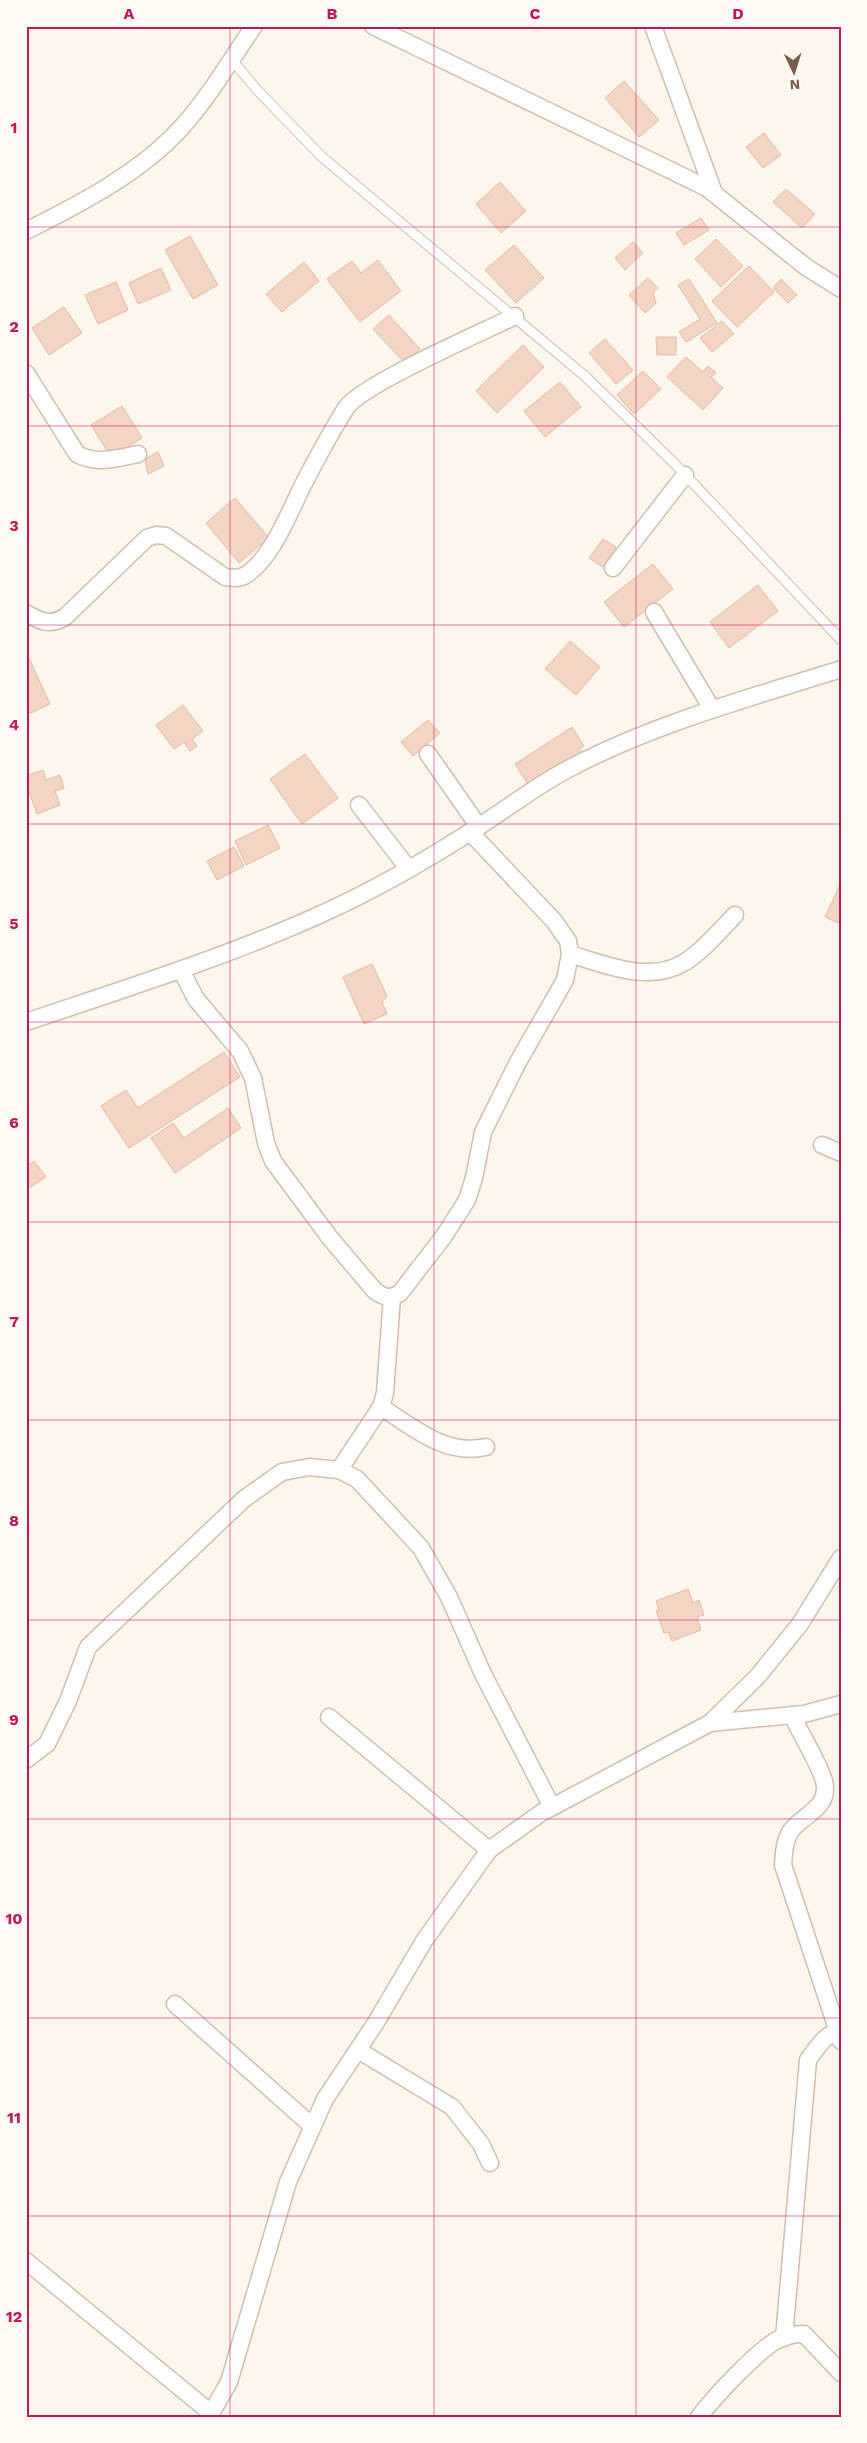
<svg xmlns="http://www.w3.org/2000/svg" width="867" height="2443" font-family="'Work Sans',sans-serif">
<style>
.building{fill:#f3d5c3;stroke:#e6bba3}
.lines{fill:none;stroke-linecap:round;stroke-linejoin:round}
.service-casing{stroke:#d1beb0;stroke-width:11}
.minor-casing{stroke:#d1beb0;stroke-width:19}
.service{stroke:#fff;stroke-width:9}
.minor{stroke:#fff;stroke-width:16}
.grid{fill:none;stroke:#c2185b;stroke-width:1;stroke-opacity:0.55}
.neatline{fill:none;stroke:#c2185b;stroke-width:2}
.grid-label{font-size:16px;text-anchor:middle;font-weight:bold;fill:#c2185b}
</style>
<rect width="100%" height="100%" fill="#fdf6ec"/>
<!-- building -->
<g class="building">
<polygon points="624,81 659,120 639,137 605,98"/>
<polygon points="764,133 781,155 763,168 746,147"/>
<polygon points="500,182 526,211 501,233 476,204"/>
<polygon points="786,189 815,214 802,228 773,202"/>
<polygon points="701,218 709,230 684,245 676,233"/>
<polygon points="190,236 218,285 193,299 165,250"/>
<polygon points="716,239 743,266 721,287 695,259"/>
<polygon points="633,242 643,253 625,270 615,258"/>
<polygon points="514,245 544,278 516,303 485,270"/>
<polygon points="378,260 401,291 360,322 327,279 352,261 361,273"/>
<polygon points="304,262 319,281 282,312 266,294"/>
<polygon points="749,266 774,292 737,327 712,301"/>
<polygon points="161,268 171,290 138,304 129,283"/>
<polygon points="648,278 658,288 653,293 656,303 645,313 629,295"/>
<polygon points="689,279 717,323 686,342 679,332 700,319 678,285"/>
<polygon points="781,279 797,295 788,303 773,288"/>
<polygon points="116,282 128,310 98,324 85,295"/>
<polygon points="64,307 82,333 49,355 32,328"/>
<polygon points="389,315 420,349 405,363 373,329"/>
<polygon points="722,321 734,334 712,352 700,338"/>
<polygon points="656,337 676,337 676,355 657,355"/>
<polygon points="605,339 633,370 616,384 589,353"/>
<polygon points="523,345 544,367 497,413 476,391"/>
<polygon points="686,357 703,372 708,366 716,373 711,377 723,388 703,410 667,377"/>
<polygon points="643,371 661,389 634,414 617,395"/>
<polygon points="560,382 581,407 545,437 524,411"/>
<polygon points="122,406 142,438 111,457 91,425"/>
<polygon points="158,452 164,466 148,474 145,459"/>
<polygon points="235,498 269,538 239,563 206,523"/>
<polygon points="603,539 616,547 603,567 589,558"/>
<polygon points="653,564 673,589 624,627 604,602"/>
<polygon points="758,585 778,611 729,648 710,622"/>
<polygon points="570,641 600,667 576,695 545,669"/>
<polygon points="29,658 50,704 26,715 26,659"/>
<polygon points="183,705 203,731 192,739 197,746 190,751 184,742 174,749 156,725"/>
<polygon points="428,720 440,733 413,756 401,742"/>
<polygon points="572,727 584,746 579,749 585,758 531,789 515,764"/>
<polygon points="305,754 338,798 302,824 270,779"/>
<polygon points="43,770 46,780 60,775 64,788 55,791 60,805 37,814 26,783 26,776"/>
<polygon points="268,825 280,848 246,865 235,841"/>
<polygon points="234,847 244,866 217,880 207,861"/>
<polygon points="841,883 841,924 825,917"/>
<polygon points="372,964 387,996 382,1002 387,1014 364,1024 343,977"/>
<polygon points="224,1052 240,1077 129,1148 101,1106 126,1090 138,1108"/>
<polygon points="228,1108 241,1128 175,1173 151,1138 173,1123 184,1138"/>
<polygon points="34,1161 46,1177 26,1190 26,1167"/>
<polygon points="688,1589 693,1603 699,1600 704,1615 697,1617 701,1630 672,1641 668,1632 664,1633 656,1611 659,1610 656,1601"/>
</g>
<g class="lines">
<!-- service casing -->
<g class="service-casing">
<polyline id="service" points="232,60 259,92 322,157 586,377 675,464 841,640"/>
</g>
<!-- minor casing -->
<g class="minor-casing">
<g id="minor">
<polyline points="373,26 707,188 806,267 841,289"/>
<polyline points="653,26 714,193"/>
<path d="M26,231C80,204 140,173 181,128C209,97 230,61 254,26"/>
<path d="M26,373L77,454C97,465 118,458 138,454"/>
<polyline points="613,568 685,475"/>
<polyline points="654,612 712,709"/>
<path d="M26,613C41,622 50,626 65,617L147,538L156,535L166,536L225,577C232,578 238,579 244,576C272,560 290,510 305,481C318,456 331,432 346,408C361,385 483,332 515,316"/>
<polyline points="428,754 479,827"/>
<polyline points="359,805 408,868"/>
<path d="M570,954C606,965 650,984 685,962C702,952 721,929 735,915"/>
<path d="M181,970L196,999L240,1051L253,1078L266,1143L273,1161L330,1238L375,1291C385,1298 390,1299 400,1293L444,1236L467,1200L474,1178L483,1132L518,1062L565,980L570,954L568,941L554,921L470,832"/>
<path d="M26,1022C124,989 223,958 317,916C373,891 429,859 481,825C511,806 540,783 572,767C656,723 750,698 841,669"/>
<polyline points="822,1145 841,1153"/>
<path d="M381,1407C414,1428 445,1456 486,1447"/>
<polyline points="339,1470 381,1407 385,1393 392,1297"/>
<path d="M792,1715C800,1733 819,1763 824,1781C831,1809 801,1815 790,1832C784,1843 784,1853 783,1865L841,2041"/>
<polyline points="329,1717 489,1850"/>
<polyline points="710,1723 804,1714 841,1704"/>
<polyline points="26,1760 47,1744 68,1701 88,1647 244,1499 282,1472 309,1467 339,1470 357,1479 421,1548 449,1597 483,1674 552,1807"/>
<polyline points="175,2004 312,2126"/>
<polyline points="358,2050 452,2107 481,2144 490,2163"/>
<polyline points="26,2261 211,2413"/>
<path d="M784,2338L808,2060C816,2049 826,2032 841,2031"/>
<polyline points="209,2417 229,2382 288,2182 325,2099 375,2024 424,1941 489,1850 541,1813 710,1723 758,1676 800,1624 841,1558"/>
<path d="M699,2417C714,2397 756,2352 777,2340C785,2336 795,2334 804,2334L841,2373"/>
</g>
</g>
<!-- service -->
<use href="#service" class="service"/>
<!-- minor -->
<use href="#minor" class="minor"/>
</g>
<!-- grid -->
<path class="grid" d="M230,26V2417M434,26V2417M636,26V2417M26,227H841M26,426H841M26,625H841M26,824H841M26,1022H841M26,1222H841M26,1420H841M26,1620H841M26,1819H841M26,2018H841M26,2216H841"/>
<!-- border -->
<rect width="867" height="2443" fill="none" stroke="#fffaf3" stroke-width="55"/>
<!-- north arrow -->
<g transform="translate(794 72) rotate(176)" stroke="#fffaf3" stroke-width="4" paint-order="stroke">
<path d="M0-4L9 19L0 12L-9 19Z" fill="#7a5c4d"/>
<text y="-8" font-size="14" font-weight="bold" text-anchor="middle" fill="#7a5c4d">N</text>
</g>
<rect x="28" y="28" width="812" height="2388" class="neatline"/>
<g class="grid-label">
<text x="129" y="19">A</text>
<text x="332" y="19">B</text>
<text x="535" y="19">C</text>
<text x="738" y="19">D</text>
<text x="14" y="133">1</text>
<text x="14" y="332">2</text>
<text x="14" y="531">3</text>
<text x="14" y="730">4</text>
<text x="14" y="929">5</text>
<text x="14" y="1128">6</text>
<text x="14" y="1327">7</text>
<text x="14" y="1526">8</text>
<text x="14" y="1725">9</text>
<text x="14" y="1924">10</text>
<text x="14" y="2123">11</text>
<text x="14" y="2322">12</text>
</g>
</svg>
